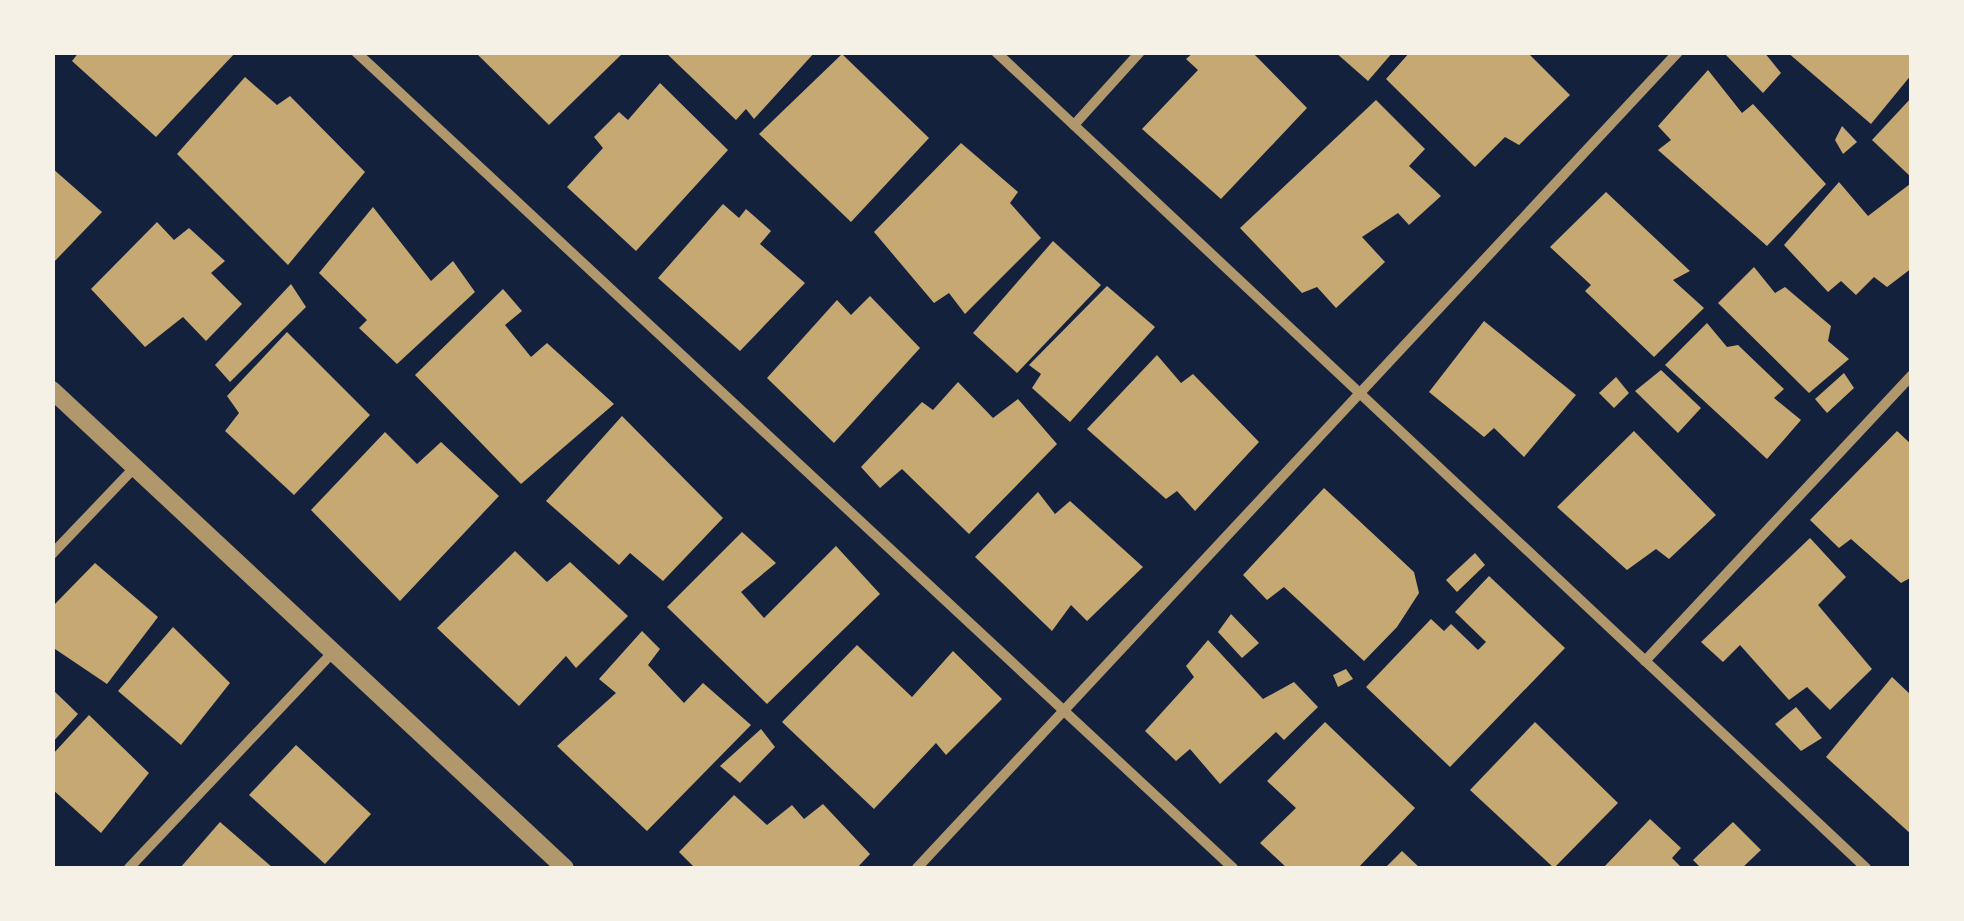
<svg xmlns="http://www.w3.org/2000/svg" width="1964" height="921" font-family="'PT Sans',sans-serif">
<style>
.building{fill:#c6a872}
.lines{fill:none;stroke-linecap:round;stroke-linejoin:round}
.minor{stroke:#b1986c;stroke-width:10}
.tertiary{stroke:#b1986c;stroke-width:18}
</style>
<rect width="100%" height="100%" fill="#14213d"/>
<!-- building -->
<g class="building">
<polygon points="79,52 236,52 156,137 72,61"/>
<polygon points="475,52 624,52 549,125"/>
<polygon points="665,52 815,52 754,119 746,109 736,120"/>
<polygon points="1194,52 1252,52 1307,108 1221,199 1142,129 1198,70 1186,59"/>
<polygon points="1335,52 1393,52 1368,81"/>
<polygon points="1410,52 1527,52 1570,95 1519,145 1505,137 1475,167 1386,79"/>
<polygon points="1723,52 1764,52 1781,73 1763,93"/>
<polygon points="1787,52 1912,52 1912,74 1871,124"/>
<polygon points="842,54 929,138 851,222 759,134"/>
<polygon points="1708,70 1742,113 1753,104 1826,184 1767,246 1658,150 1671,140 1658,126"/>
<polygon points="245,77 277,105 290,96 365,172 288,265 177,154"/>
<polygon points="660,83 728,150 636,251 567,187 603,148 594,137 619,112 628,120"/>
<polygon points="1912,97 1912,178 1872,140"/>
<polygon points="1376,100 1425,149 1409,166 1441,196 1409,225 1398,213 1362,237 1385,262 1336,308 1317,287 1302,293 1240,228"/>
<polygon points="1842,126 1857,142 1843,154 1835,140"/>
<polygon points="961,143 1018,192 1010,203 1041,238 965,314 949,293 934,303 874,232"/>
<polygon points="52,168 102,212 52,264"/>
<polygon points="1839,182 1868,216 1910,184 1912,186 1912,268 1887,287 1874,277 1856,295 1841,281 1828,292 1784,245"/>
<polygon points="1606,192 1690,271 1673,280 1704,308 1654,357 1585,291 1591,285 1550,247"/>
<polygon points="723,204 739,218 746,209 771,231 760,244 805,283 740,351 658,278"/>
<polygon points="373,207 431,281 453,261 475,292 397,364 359,328 367,320 319,273"/>
<polygon points="157,222 174,240 189,228 225,261 211,273 242,304 206,341 183,317 145,347 91,289"/>
<polygon points="1053,241 1101,285 1017,373 973,333"/>
<polygon points="1754,267 1775,293 1785,287 1831,326 1828,341 1849,359 1809,393 1718,303"/>
<polygon points="291,284 306,307 230,382 215,365"/>
<polygon points="1107,286 1155,327 1070,422 1032,388 1041,374 1029,365"/>
<polygon points="503,289 522,311 505,325 531,357 547,343 614,404 521,484 415,375"/>
<polygon points="870,296 920,348 834,443 767,378 837,300 851,315"/>
<polygon points="1484,321 1576,395 1524,457 1494,428 1484,437 1429,392"/>
<polygon points="1707,323 1727,347 1738,345 1784,389 1774,398 1801,420 1767,459 1665,365"/>
<polygon points="287,332 370,415 294,495 225,431 239,413 227,396"/>
<polygon points="1157,355 1181,383 1193,374 1259,442 1195,511 1177,491 1166,499 1087,429"/>
<polygon points="1661,370 1701,408 1678,433 1635,391"/>
<polygon points="1844,373 1854,388 1827,413 1815,399"/>
<polygon points="1616,377 1629,393 1614,408 1599,393"/>
<polygon points="958,382 993,418 1018,399 1057,444 969,534 902,469 880,488 861,467 922,402 933,410"/>
<polygon points="622,416 723,518 663,581 630,553 619,565 546,501"/>
<polygon points="1634,431 1716,515 1669,559 1656,549 1627,570 1557,507"/>
<polygon points="1897,431 1912,445 1912,577 1901,583 1851,539 1839,548 1810,520"/>
<polygon points="385,432 417,464 441,442 499,496 400,601 311,510"/>
<polygon points="1324,488 1414,572 1419,593 1397,627 1364,661 1284,587 1267,600 1243,575"/>
<polygon points="1038,492 1055,514 1070,501 1143,567 1087,621 1071,605 1052,631 975,557"/>
<polygon points="742,532 776,563 741,592 764,618 836,546 880,594 767,704 667,607"/>
<polygon points="1810,538 1846,577 1818,605 1872,669 1830,710 1807,687 1789,700 1740,645 1723,662 1701,642"/>
<polygon points="515,551 547,582 570,562 628,616 576,668 566,656 519,706 437,628"/>
<polygon points="1475,553 1485,565 1457,592 1446,580"/>
<polygon points="95,563 158,617 107,684 52,647 52,607"/>
<polygon points="1489,576 1565,648 1450,767 1366,687 1431,619 1444,631 1451,624 1478,650 1486,642 1455,612"/>
<polygon points="1231,614 1259,643 1242,658 1218,632"/>
<polygon points="173,627 230,683 181,745 118,691"/>
<polygon points="642,631 660,649 648,665 684,703 703,683 751,725 647,831 557,746 616,693 599,679"/>
<polygon points="1208,640 1263,699 1294,682 1318,707 1284,740 1276,732 1220,784 1190,749 1176,761 1145,731 1194,677 1186,666"/>
<polygon points="857,645 912,697 953,651 1002,699 946,755 936,743 874,809 782,722"/>
<polygon points="1346,669 1353,679 1338,687 1333,675"/>
<polygon points="1892,677 1912,696 1912,835 1826,757"/>
<polygon points="52,689 78,714 52,743"/>
<polygon points="1796,707 1822,738 1801,751 1775,724"/>
<polygon points="89,715 149,773 101,833 52,789 52,755"/>
<polygon points="1325,722 1415,808 1358,868 1287,868 1260,843 1296,808 1267,781"/>
<polygon points="1535,722 1618,803 1554,868 1470,790"/>
<polygon points="761,729 775,747 740,783 720,766"/>
<polygon points="296,745 371,814 325,864 249,795"/>
<polygon points="734,795 767,825 792,805 804,819 823,804 870,854 857,868 695,868 679,852"/>
<polygon points="1650,819 1681,848 1672,858 1682,868 1603,868"/>
<polygon points="220,822 273,868 180,868"/>
<polygon points="1733,822 1761,850 1742,868 1701,868 1693,860"/>
<polygon points="1402,851 1420,868 1385,868"/>
</g>
<g class="lines">
<!-- minor -->
<g class="minor">
<polyline points="356,52 1233,868"/>
<polyline points="996,52 1866,868"/>
<polyline points="1074,125 1140,52"/>
<polyline points="52,554 135,467"/>
<polyline points="1645,661 1912,375"/>
<polyline points="129,868 334,651"/>
<polyline points="917,868 1678,52"/>
</g>
<!-- tertiary -->
<polyline class="tertiary" points="52,390 565,868"/>
</g>
<!-- border -->
<rect width="1964" height="921" fill="none" stroke="#f6f1e7" stroke-width="110"/>
</svg>
